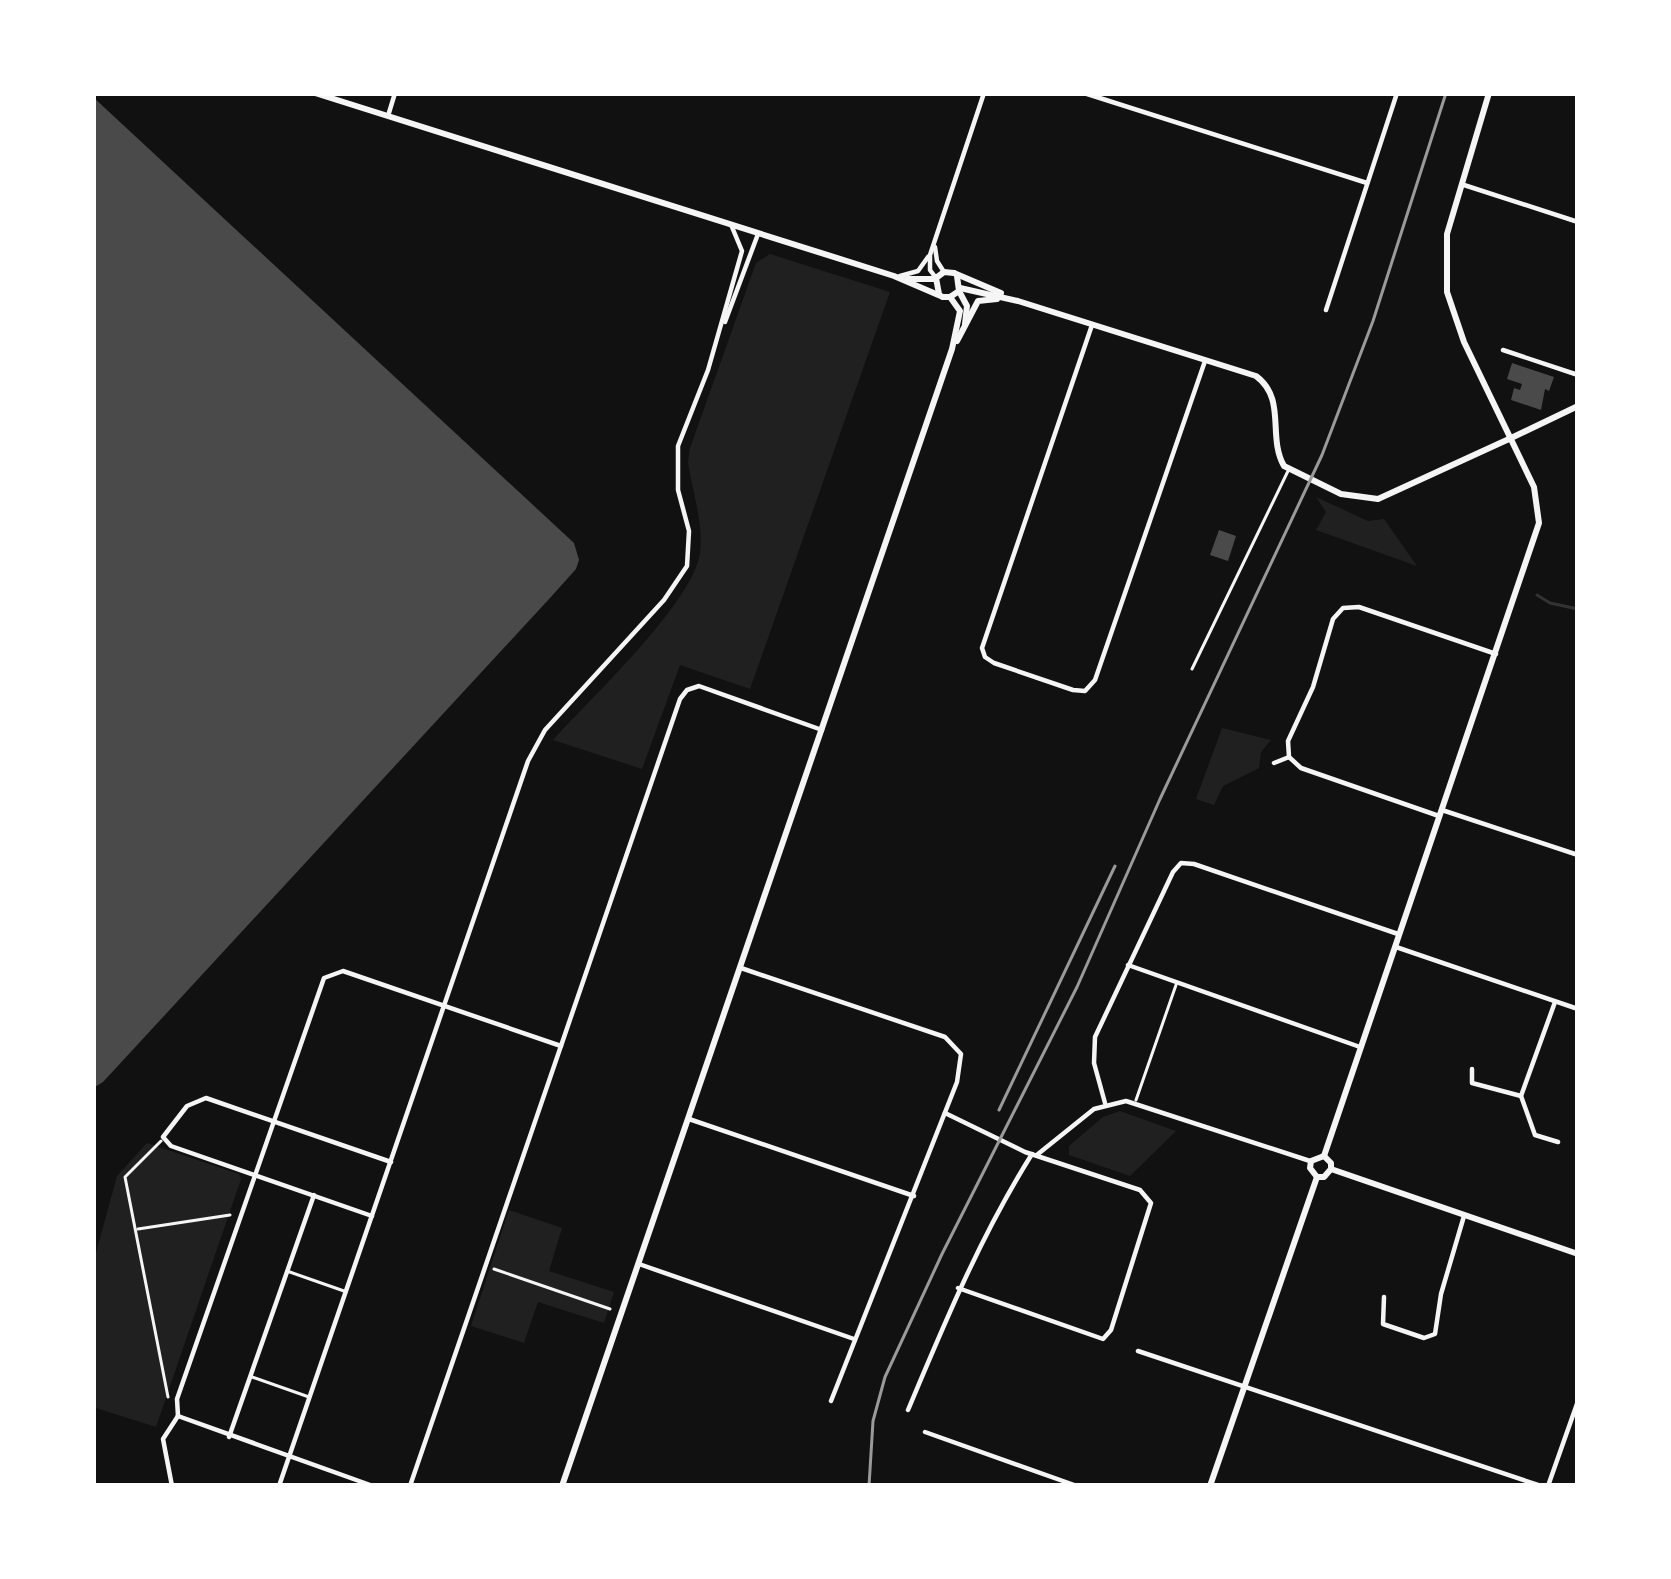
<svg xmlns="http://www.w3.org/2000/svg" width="1671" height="1579" font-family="Helvetica,sans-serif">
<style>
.green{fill:#202020}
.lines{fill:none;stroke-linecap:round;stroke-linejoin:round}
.stream{stroke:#333;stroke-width:3}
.building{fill:#4a4a4a}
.path{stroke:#f5f5f5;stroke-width:3}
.service{stroke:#f5f5f5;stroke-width:3}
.pedestrian{stroke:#f5f5f5;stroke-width:3}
.minor{stroke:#f5f5f5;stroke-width:4.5}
.tertiary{stroke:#f5f5f5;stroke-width:6}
.secondary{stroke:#f5f5f5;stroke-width:6}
.rail{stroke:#9a9a9a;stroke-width:3}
</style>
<rect width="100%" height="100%" fill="#111"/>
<!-- green -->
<g class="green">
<path d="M770,254L890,292L750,689L680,665L642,769L553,740C590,699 693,603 700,553C704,525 692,490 688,462L690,448L756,263Z"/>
<polygon points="1316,497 1368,521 1384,519 1417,566 1316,530 1326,512"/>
<polygon points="1222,728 1271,740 1261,752 1259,768 1223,786 1214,805 1196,799"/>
<polygon points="1120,1111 1176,1131 1130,1176 1069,1155 1069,1146 1103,1117"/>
<polygon points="147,1143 239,1174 241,1179 156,1427 93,1407 93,1264 117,1176"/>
<polygon points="509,1210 562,1228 549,1271 614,1292 604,1323 538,1302 524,1343 471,1326"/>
</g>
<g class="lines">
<!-- stream -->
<polyline class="stream" points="1537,595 1550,603 1578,609"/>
</g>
<!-- building -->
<g class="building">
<polygon points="93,97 574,543 579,560 576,569 550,598 103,1082 93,1088"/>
<polygon points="1512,363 1554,377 1549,391 1545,389 1541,410 1511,400 1514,388 1520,390 1522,384 1507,379"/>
<polygon points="1219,530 1236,536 1228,561 1210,555"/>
</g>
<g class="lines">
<!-- path -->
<polyline class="path" points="494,1269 610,1309"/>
<!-- service -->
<g class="service">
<polyline points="1192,669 1288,471"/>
<polyline points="1136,1100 1176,985"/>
<polyline points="287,1271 344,1291"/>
<polyline points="252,1377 309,1397"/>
</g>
<!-- pedestrian -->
<g class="pedestrian">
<polyline points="161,1141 125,1177 168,1397"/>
<polyline points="138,1229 230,1215"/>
</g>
<!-- minor -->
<g class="minor">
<polyline points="1084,93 1367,183"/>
<polyline points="388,116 395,93"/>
<polyline points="1464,185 1578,222"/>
<polyline points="935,247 937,261 944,272"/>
<polyline points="900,276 918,271 928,257"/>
<polyline points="936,278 930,270 930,255 984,93"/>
<polyline points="1326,310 1397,93"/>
<polyline points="725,322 758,234"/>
<polyline points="1092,325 982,648 985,657 994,663 1073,690 1085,691 1095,680 1205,361"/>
<polyline points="1503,350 1578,375"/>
<polyline points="1274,763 1289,757"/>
<polyline points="1442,810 1578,855"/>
<polyline points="1439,816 1301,768 1289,757 1288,741 1313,687 1333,619 1343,608 1359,607 1496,654"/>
<polyline points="1396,947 1578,1009"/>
<polyline points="1128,965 1360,1047"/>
<polyline points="741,968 945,1037 961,1054 957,1082 831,1401"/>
<polyline points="1555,1002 1521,1096 1535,1135 1558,1142"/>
<polyline points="1472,1069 1472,1083 1521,1096"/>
<polyline points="1105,1103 1094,1063 1095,1037 1173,872 1181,863 1194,864 1398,934"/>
<polyline points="945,1113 1025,1152 1140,1190 1151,1203 1111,1330 1103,1339 958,1288"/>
<polyline points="689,1119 914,1196"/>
<polyline points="1038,1154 1094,1109 1126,1101 1310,1161"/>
<polyline points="372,1216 171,1146 163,1137 187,1106 206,1098 391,1162"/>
<polyline points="639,1264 854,1339"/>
<polyline points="1384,1297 1383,1324 1424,1338 1435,1334 1441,1294 1464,1216"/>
<polyline points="1138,1351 1541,1486"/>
<path d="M908,1410C945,1322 981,1235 1032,1154"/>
<polyline points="178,1416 177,1399 324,978 343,971 561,1046"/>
<polyline points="178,1416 373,1486"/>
<polyline points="925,1432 1077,1486"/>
<polyline points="229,1437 314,1195"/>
<polyline points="172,1486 163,1439 178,1416"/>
<polyline points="279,1486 528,761 545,730 664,600 687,566 689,531 678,490 678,446 708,370 742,251 732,227"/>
<polyline points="410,1486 680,699 687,690 699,686 822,730"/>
<polyline points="1548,1486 1578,1401"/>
</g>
<!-- tertiary -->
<g class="tertiary">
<polyline points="959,291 967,306 965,324"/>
<polyline points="957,341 978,301 997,299"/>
<polyline points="1509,439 1578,406"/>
<polyline points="1331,1169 1578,1254"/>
<polyline points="562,1486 952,349 960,311 950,297"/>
</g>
<!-- secondary -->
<g class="secondary">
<polyline points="315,93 894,276 943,297"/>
<polyline points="954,273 1001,293"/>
<polyline points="907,279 936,279"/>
<path d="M960,288L1018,301L1256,376C1287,399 1267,436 1284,466L1341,494L1378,499L1509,439"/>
<polyline points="939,294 936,278 944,272 954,273"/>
<polyline points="943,297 950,297 959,291 957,276"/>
<polyline points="1324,1156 1539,523 1534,487 1464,342 1447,292 1447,234 1489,93"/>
<polyline points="1317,1177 1310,1168 1311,1161 1324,1156"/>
<polyline points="1317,1177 1324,1177 1331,1169 1331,1163 1324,1156"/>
<polyline points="1210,1486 1317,1177"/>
</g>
<!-- rail -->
<g class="rail">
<polyline points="999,1110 1115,866"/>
<polyline points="869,1486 873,1421 885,1377 942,1254 1077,987 1160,799 1322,455 1373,321 1446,93"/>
</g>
</g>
<!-- border -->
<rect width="1671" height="1579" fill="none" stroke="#ffffff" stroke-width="192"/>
</svg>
